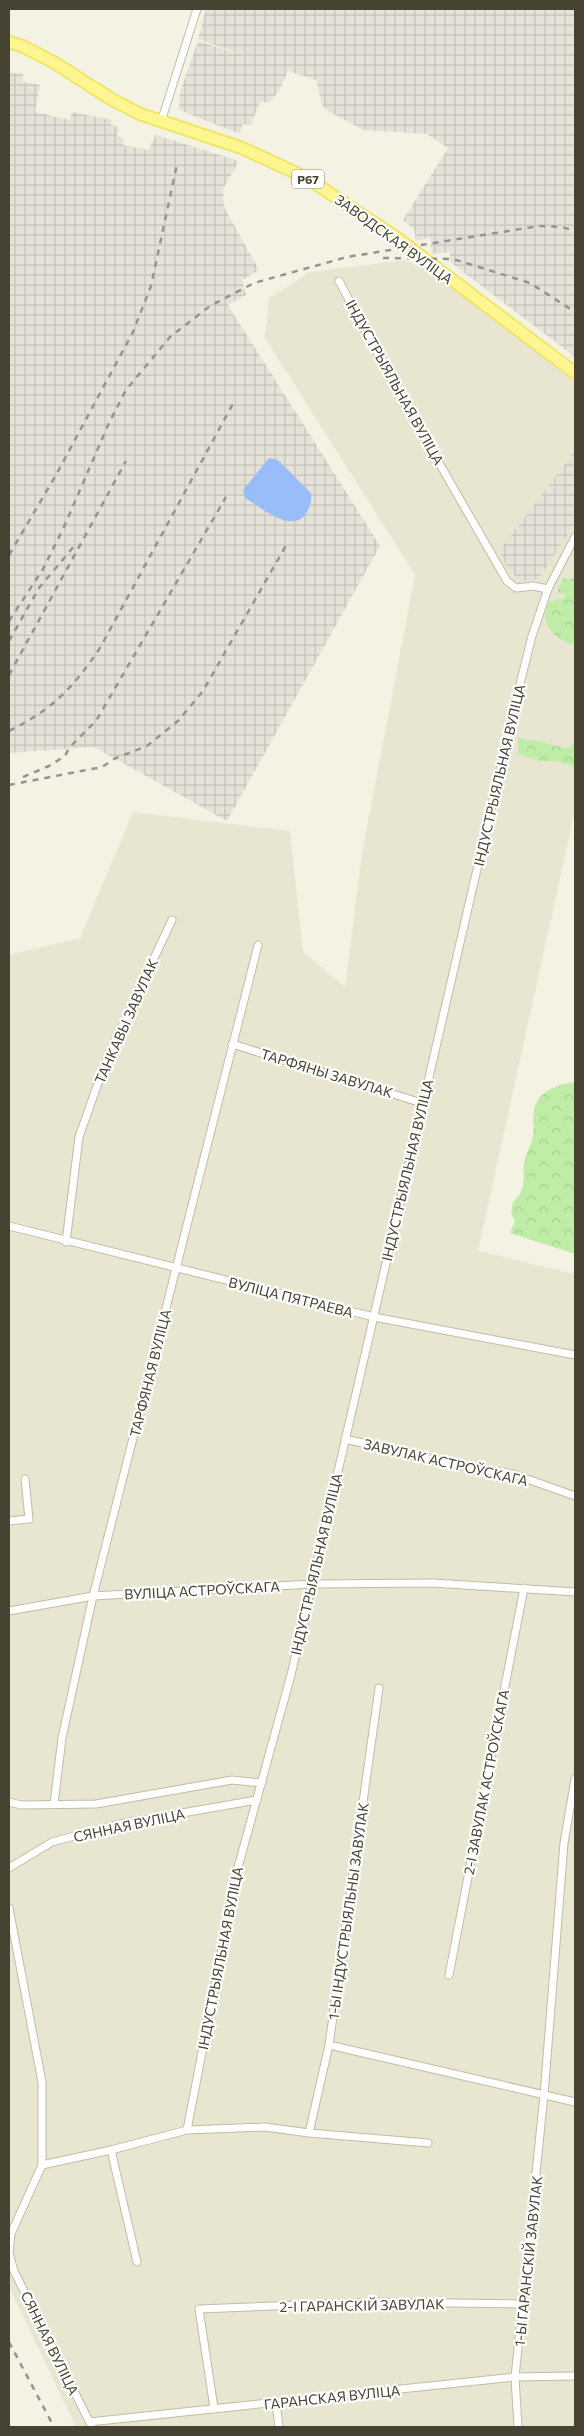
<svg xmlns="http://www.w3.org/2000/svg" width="584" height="2436" font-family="Commissioner,sans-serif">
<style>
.residential{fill:#e8e6d1}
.industrial{fill:url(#industrial-grid)}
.forest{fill:url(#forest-crowns)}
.water{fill:#98bdf8}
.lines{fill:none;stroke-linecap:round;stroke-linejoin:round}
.minor-casing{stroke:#c0bca5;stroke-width:9}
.primary-casing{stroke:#f0e155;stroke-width:14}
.minor{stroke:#fff;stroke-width:7}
.primary{stroke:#fff691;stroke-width:11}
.rail{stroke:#949494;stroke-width:2.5;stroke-dasharray:6 6;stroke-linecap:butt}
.labels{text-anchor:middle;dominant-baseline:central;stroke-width:4.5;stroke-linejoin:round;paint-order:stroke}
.shield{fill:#fff;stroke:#7e7b70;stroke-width:1}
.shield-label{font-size:12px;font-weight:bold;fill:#464333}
.street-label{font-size:14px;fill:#464333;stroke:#fff}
</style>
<defs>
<pattern id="industrial-grid" width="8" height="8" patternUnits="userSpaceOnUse" patternTransform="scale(1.25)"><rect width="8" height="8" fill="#e5e2d9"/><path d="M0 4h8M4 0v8" fill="none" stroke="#c6c3bb"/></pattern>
<pattern id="forest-crowns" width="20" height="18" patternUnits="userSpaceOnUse" patternTransform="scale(1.25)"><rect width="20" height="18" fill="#bfeda7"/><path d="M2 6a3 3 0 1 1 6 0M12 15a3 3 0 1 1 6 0" fill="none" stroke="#a6cc90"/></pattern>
</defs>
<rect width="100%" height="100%" fill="#f4f2e3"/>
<!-- residential -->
<polygon class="residential" points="405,260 435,274 575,382 575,810 478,1251 575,1274 575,2427 76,2427 9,2287 9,955 80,938 133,812 290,831 303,952 345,987 362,853 415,575 265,338 269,298 310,272"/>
<!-- industrial -->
<g class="industrial">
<polygon points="206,9 575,9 575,357 450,262 450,252 432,254 430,237 416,241 414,229 403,220 448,148 427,134 363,130 328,111 322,105 316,80 288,71 279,91 269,103 260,101 251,125 243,124 240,134 179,110 180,92 198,41 249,57 198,39"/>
<polygon points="9,72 23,74 23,82 40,85 35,112 70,120 72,112 112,120 111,125 119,127 117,136 124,138 123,145 148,150 156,135 239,161 223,189 224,207 259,270 242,280 246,295 228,305 380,546 227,821 94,747 9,753"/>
<polygon points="575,451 575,524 539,578 527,581 517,578 507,567 499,551"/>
</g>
<!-- forest -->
<g class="forest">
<path d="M563,577L568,580L575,578V645C556,641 537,623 549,602L565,597L564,594L557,592Z"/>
<path d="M518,737C525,740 531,740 538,741C548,743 556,747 567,748L575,742V767L557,761H541L518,754Z"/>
<path d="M575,1082V1254L510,1233L515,1221L511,1213L513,1202C528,1189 522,1180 524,1163C526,1153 532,1145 533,1134C535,1126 532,1119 534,1111C538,1090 557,1085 575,1082Z"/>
</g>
<!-- water -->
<path class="water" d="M269,458L278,460L311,493C312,501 310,505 307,512C293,536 261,507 245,498L243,490Z"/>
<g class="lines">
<!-- minor casing -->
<g class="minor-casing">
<g id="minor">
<polyline points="161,122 197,9"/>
<polyline points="548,589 575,537"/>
<polyline points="232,1044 422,1103"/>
<polyline points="9,1226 374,1317 575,1355"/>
<polyline points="66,1242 79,1137 107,1058 172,920"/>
<polyline points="345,1439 451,1464 513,1474 575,1496"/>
<polyline points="9,1521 29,1519 25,1479"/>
<polyline points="9,1611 93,1596 312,1584 433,1583 575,1592"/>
<polyline points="9,1802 21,1805 96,1804 232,1780 262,1783"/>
<polyline points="54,1804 62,1738 93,1596 258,945"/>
<polyline points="9,1868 52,1842 119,1824 257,1800"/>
<polyline points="9,1908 42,2082 42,2165 11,2234 9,2253 14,2271 92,2427"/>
<polyline points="449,1975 524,1588"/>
<polyline points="329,2045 575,2102"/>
<polyline points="187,2130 237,1871 291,1675 517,696 532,636 548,589 533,586 516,588 507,581 397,390 339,281"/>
<polyline points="309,2133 329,2045 379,1688"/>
<polyline points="111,2150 137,2262"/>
<polyline points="42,2165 111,2150 187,2130 265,2127 309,2133 428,2143"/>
<polyline points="276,2403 279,2427"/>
<polyline points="214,2408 199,2309 375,2302 524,2304"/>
<polyline points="89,2422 515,2377 575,2376"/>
<polyline points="518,2427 515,2377 544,2095 564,1843 575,1779"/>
</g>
</g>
<!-- primary casing -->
<g class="primary-casing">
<polyline id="primary" points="9,42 22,46 55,63 111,99 140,114 242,148 307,178 397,238 575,373"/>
</g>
<!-- minor -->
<use href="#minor" class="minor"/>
<!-- primary -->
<use href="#primary" class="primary"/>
<!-- rail -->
<g class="rail">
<polyline points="383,258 453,259 530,283 575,312"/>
<polyline points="9,555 56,475 133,332 151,286 177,164"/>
<polyline points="9,621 43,569 63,529 109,423 126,390 170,337 210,306 254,283 347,257 539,226 562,227 575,231"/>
<polyline points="9,641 39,588 75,545"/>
<polyline points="9,675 126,461"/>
<path d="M9,731C53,709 72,689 100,648L235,400"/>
<polyline points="23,777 49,766 65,756 69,748 96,721 226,497"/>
<polyline points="9,785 102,767 116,758 147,746 178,721 203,691 288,542"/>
<polyline points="9,2342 54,2427"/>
</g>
</g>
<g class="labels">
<!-- shield labels -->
<rect class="shield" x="292" y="169.5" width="32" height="19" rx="4"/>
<g class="shield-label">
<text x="308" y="179">Р67</text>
</g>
<!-- street labels -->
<g class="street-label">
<text transform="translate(394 239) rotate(36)">ЗАВОДСКАЯ ВУЛІЦА</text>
<text transform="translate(395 382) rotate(61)">ІНДУСТРЫЯЛЬНАЯ ВУЛІЦА</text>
<text transform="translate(499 775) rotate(-77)">ІНДУСТРЫЯЛЬНАЯ ВУЛІЦА</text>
<text transform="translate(126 1021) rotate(-66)">ТАНКАВЫ ЗАВУЛАК</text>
<text transform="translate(327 1073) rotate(17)">ТАРФЯНЫ ЗАВУЛАК</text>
<text transform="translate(407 1170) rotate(-77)">ІНДУСТРЫЯЛЬНАЯ ВУЛІЦА</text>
<text transform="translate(291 1297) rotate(14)">ВУЛІЦА ПЯТРАЕВА</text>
<text transform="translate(150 1373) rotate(-76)">ТАРФЯНАЯ ВУЛІЦА</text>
<text transform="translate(446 1462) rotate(13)">ЗАВУЛАК АСТРОЎСКАГА</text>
<text transform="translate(316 1564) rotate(-77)">ІНДУСТРЫЯЛЬНАЯ ВУЛІЦА</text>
<text transform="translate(202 1590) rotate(-3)">ВУЛІЦА АСТРОЎСКАГА</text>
<text transform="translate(486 1782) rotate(-79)">2-І ЗАВУЛАК АСТРОЎСКАГА</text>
<text transform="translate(129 1825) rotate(-12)">СЯННАЯ ВУЛІЦА</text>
<text transform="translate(348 1911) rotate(-82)">1-Ы ІНДУСТРЫЯЛЬНЫ ЗАВУЛАК</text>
<text transform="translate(220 1958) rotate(-79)">ІНДУСТРЫЯЛЬНАЯ ВУЛІЦА</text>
<text transform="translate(528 2261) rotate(-84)">1-Ы ГАРАНСКІЙ ЗАВУЛАК</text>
<text transform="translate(362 2305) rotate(-1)">2-І ГАРАНСКІЙ ЗАВУЛАК</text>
<text transform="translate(50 2343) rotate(64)">СЯННАЯ ВУЛІЦА</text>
<text transform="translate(332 2397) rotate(-6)">ГАРАНСКАЯ ВУЛІЦА</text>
</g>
</g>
<!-- border -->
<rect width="584" height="2436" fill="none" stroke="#464333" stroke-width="20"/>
</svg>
